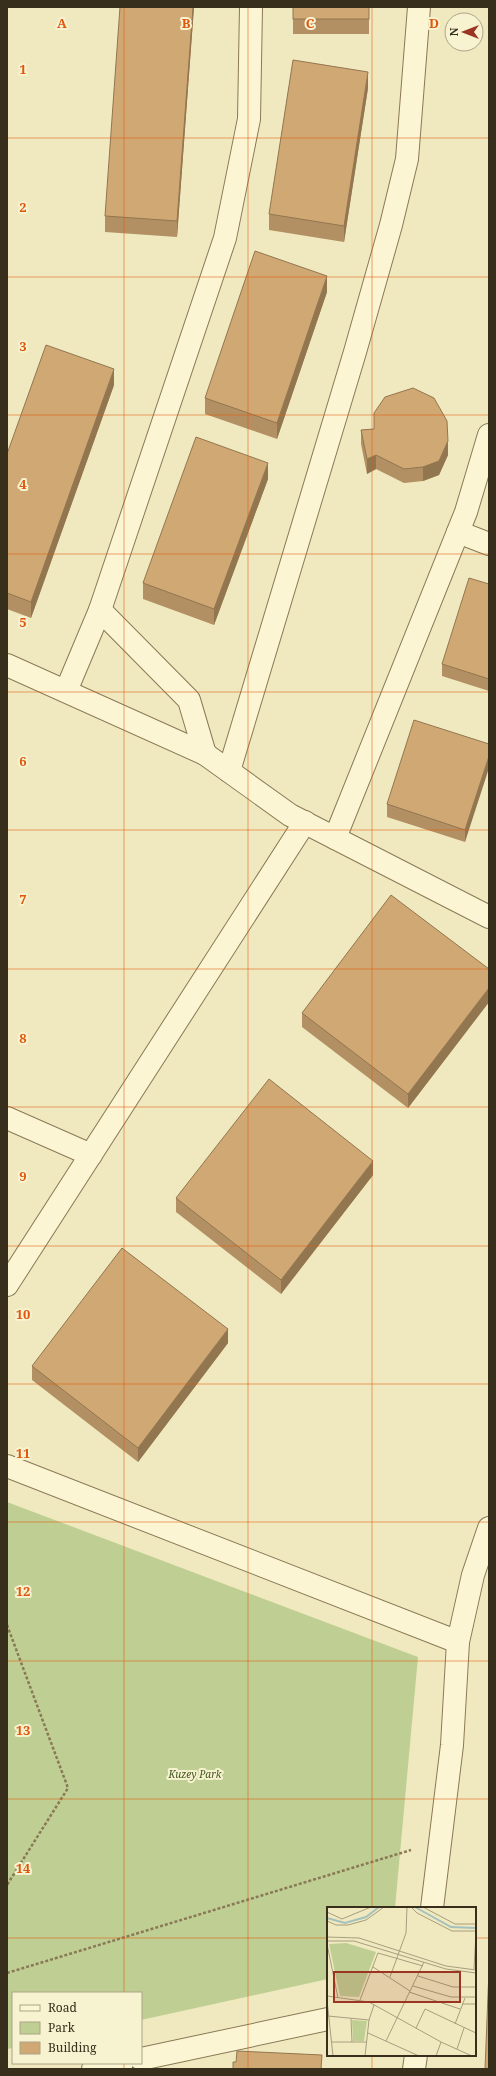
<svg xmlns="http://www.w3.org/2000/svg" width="496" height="2076" font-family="'Noto Serif',serif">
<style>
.green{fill:#bfcf93}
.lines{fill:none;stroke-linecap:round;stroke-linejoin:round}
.minor-casing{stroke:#8a7956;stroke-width:24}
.tertiary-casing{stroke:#8a7956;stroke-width:24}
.path{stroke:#8a7956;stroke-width:2.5;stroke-dasharray:3 2;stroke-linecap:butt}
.minor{stroke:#fbf5d3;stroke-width:22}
.tertiary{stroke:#fbf5d3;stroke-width:22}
.wall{fill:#b39063}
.shaded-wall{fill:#927650}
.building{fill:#d0a873;stroke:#927650}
.grid{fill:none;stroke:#df570d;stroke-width:1;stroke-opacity:0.55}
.labels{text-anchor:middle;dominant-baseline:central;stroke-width:4;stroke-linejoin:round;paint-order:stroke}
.park-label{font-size:10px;font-style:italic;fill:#415621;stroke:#f7f2cf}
.inset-river{fill:none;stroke:#a3c2bd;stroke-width:2}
.inset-road{fill:none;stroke:#a69e7e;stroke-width:1}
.view{fill:#9c3423;fill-opacity:0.15;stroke:#9c3423;stroke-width:2}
.inset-edge{fill:none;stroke:#382e1c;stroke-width:2}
.grid-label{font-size:13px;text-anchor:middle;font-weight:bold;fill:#df570d;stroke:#f7f2cf;stroke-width:4;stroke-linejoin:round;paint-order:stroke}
</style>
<rect width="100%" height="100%" fill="#f0e9bf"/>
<!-- green -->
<polygon class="green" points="7,1502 418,1657 395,1908 328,1908 328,1979 141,2020 141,1993 13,1993 13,2048 7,2049"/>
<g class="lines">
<!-- minor casing -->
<g class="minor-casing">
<g id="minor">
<polyline points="458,532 489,544"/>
<polyline points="100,610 189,700 205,754"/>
<polyline points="7,665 205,754 290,815 489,917"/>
<polyline points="66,691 100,610 225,238 249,119 251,7"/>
<polyline points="229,771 355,352 391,225 407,159 419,7"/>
<polyline points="335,838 466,512 489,435"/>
<polyline points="7,1118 91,1155"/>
<polyline points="7,1285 305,822"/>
<polyline points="7,1466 458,1642"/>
<polyline points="141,2059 328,2019"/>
<polyline points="93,2069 122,2063"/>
</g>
</g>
<!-- tertiary casing -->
<g class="tertiary-casing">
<g id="tertiary">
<polyline points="432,1908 452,1745 458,1642 473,1575 489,1528"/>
<polyline points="414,2069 416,2055"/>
</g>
</g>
<!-- path -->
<g class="path">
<polyline points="7,1625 68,1788 7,1885"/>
<polyline points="7,1973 411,1850"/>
</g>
<!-- minor -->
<use href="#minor" class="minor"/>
<!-- tertiary -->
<use href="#tertiary" class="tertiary"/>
</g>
<!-- wall -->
<g class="wall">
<polygon points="194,7 177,237 105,232 105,216"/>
<rect x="293" y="7" width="76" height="27"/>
<polygon points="368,88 344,242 269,230 269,214"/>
<polygon points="327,292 277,439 205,414 205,398"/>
<polygon points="114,385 31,618 7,609 7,454"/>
<polygon points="374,429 448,455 439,475 423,481 404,483 376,469 367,474 361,444 361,430"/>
<polygon points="268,479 214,625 143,599 143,583"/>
<polygon points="489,584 489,691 442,676 442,664"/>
<polygon points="489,744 465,842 387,817 387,804"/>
<polygon points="489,969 489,1002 408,1108 302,1027 302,1013"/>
<polygon points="373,1175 281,1294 176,1212 176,1198"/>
<polygon points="228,1343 138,1462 32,1380 32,1366"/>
</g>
<!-- shaded-wall -->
<g class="shaded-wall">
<polygon points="193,7 194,7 177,237 177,221"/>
<polygon points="368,72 368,88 344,242 344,226"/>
<polygon points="327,276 327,292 277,439 277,423"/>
<polygon points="114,369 114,385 31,618 31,602"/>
<polygon points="448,441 448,455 439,475 423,481 423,467"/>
<polygon points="376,455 376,469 367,474 367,459"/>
<polygon points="268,463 268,479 214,625 214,609"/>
<polygon points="489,756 489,768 465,842 465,830"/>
<polygon points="489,988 489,1002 408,1108 408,1094"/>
<polygon points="373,1161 373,1175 281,1294 281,1280"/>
<polygon points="228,1329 228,1343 138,1462 138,1448"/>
</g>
<!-- building -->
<g class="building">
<polygon points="120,7 193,7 177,221 105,216"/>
<rect x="293" y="7" width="76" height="12"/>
<polygon points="293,60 368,72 344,226 269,214"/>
<polygon points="255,251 327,276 277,423 205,398"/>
<polygon points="46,345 114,369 31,602 7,593 7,454"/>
<polygon points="413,388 434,398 447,421 448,441 439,461 423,467 404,469 376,455 367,459 361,430 374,429 374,413 385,397"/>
<polygon points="196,437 268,463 214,609 143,583"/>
<polygon points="469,578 489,584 489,679 442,664"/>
<polygon points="414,720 489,744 489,756 465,830 387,804"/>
<polygon points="391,895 489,969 489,988 408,1094 302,1013"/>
<polygon points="269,1079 373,1161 281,1280 176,1198"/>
<polygon points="122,1248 228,1329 138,1448 32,1366"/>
<polygon points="489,1970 489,2069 485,2069"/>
<polygon points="237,2051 322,2055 321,2069 233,2069 233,2062 236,2062"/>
</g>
<!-- grid -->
<path class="grid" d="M124,7V1993M248,7V2069M372,7V1908M7,138H489M7,277H489M7,415H489M7,554H489M7,692H489M7,830H489M7,969H489M7,1107H489M7,1246H489M7,1384H489M7,1522H489M7,1661H489M7,1799H489M7,1938H328M475,1938H489M372,2055V2069M124,2063V2069"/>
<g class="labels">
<!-- park labels -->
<g class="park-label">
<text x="195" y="1774">Kuzey Park</text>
</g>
</g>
<!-- overview -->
<g transform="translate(327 1907)">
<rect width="149" height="149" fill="#f0e9bf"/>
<path d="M19,36L49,45L32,90L13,89L2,37ZM25,113L40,114L37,134H26Z" fill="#bfcf93"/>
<path class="inset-river" d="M88,0L124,20L149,21M0,11L18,16L39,10L52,0"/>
<path class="inset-road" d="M84,0L90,6L125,24H149M96,0L128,17H149M0,5L15,12L44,0M0,14L9,18H21L39,13L57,0M0,30L32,31L119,59L149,63M0,34H27L119,62L149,66M0,37L11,91M46,60L83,84M147,62L149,26M91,69L126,80H149M63,70L79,26L80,0M86,79L124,90H149M82,85L133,102M0,89L42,95L114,135L145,149M0,93L6,149M33,93L51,46L96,59M135,97H149M1,109L42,113M24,112L25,135M128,117L138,91M89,121L98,102L149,126M41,126L92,149M59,134L97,55M4,135H40M130,142L137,121M38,149L42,113L47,98M109,149L114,135"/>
<path class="view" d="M7,65H133V95H7Z"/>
<rect width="149" height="149" class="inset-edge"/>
</g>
<g class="grid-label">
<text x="62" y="28">A</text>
<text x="186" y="28">B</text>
<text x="310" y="28">C</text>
<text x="434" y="28">D</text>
<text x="23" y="74">1</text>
<text x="23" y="212">2</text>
<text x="23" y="351">3</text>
<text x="23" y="489">4</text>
<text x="23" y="627">5</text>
<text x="23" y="766">6</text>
<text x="23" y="904">7</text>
<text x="23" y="1043">8</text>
<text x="23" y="1181">9</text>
<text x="23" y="1319">10</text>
<text x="23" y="1458">11</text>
<text x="23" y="1596">12</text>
<text x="23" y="1735">13</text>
<text x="23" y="1873">14</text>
</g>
<!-- border -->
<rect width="496" height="2076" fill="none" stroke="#382e1c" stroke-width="16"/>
<!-- legend -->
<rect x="12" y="1992" width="130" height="72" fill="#f7f2cf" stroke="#aba487"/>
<rect x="20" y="2005" width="20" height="6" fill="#fbf5d3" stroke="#aba487"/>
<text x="48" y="2012" font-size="12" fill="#382e1c">Road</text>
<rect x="20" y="2022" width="20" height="12" fill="#bfcf93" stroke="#aba487"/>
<text x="48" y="2032" font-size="12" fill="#382e1c">Park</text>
<rect x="20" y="2042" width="20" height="12" fill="#d0a873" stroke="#aba487"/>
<text x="48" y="2052" font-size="12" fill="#382e1c">Building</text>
<!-- north arrow -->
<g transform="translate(464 32) rotate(270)"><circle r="19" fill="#f7f2cf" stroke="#aba487"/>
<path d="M0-3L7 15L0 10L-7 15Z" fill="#9c3423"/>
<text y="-6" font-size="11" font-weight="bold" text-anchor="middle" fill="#382e1c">N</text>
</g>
</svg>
